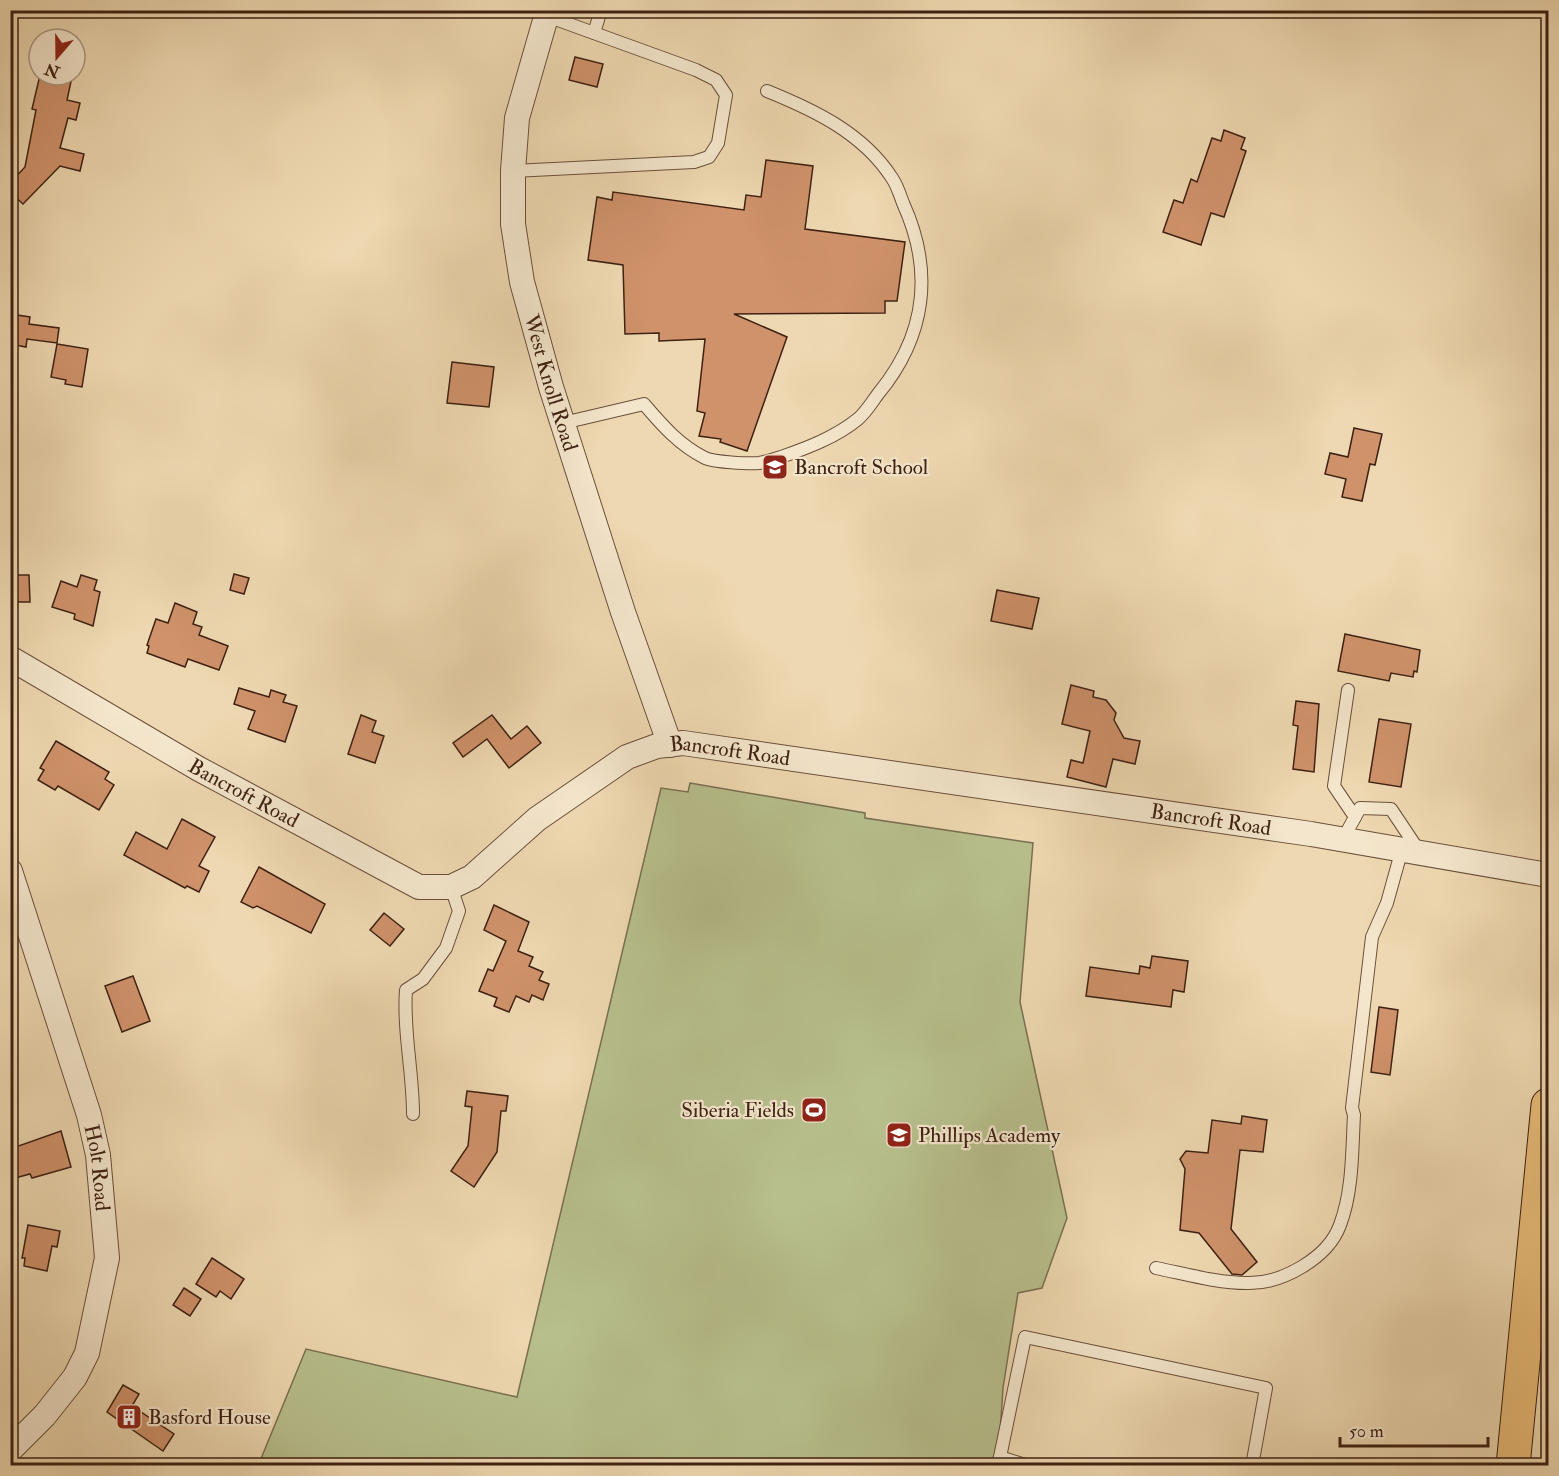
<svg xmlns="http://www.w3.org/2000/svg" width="1559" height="1476" font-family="'IM FELL Double Pica',serif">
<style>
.green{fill:#b7bf8d;stroke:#7a7050;stroke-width:1.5}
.building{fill:#cf926b;stroke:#3e2113;stroke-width:1.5}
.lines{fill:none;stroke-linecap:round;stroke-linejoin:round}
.lane-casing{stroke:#6a4f3a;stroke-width:14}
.street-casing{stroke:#6a4f3a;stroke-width:26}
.primary-casing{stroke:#3e2113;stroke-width:35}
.lane{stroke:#f4e6cc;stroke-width:12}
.street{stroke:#f4e6cc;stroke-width:24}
.primary{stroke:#e7bc78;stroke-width:33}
.labels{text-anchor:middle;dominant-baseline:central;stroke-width:4.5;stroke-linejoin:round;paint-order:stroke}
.street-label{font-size:21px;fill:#3e2113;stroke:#f4e6cc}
.poi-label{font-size:21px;fill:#3e2113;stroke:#f4e6cc;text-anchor:start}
</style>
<rect width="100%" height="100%" fill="#eed8b1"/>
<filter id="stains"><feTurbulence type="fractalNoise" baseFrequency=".00333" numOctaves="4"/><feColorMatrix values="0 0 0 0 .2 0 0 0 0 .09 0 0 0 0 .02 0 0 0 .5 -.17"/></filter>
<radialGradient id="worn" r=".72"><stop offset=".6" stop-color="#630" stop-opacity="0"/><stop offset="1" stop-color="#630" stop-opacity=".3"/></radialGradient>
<!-- green -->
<polygon class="green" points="690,783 865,813 865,818 1033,843 1020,1002 1067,1218 1042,1288 1018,1293 1003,1388 998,1465 258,1466 306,1349 517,1397 661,788 688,792"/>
<!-- building -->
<g class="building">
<polygon points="575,57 603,64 597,87 569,80"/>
<polygon points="40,75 72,77 67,100 80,103 76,120 68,118 60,148 84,154 80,171 60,166 23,204 10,192 10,183 25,167 36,110 32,109"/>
<polygon points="1224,130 1245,138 1241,149 1246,151 1224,217 1211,213 1201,245 1163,232 1174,200 1183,203 1191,179 1197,182 1212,138 1221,141"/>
<polygon points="766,160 813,166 805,229 905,242 897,301 885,301 885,313 734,314 787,337 747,451 720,442 721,439 699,436 705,413 697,411 705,339 659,341 659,333 625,334 623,265 588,260 597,197 612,200 613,192 744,210 746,195 761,197"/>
<polygon points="10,314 30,317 29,324 59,328 57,343 27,339 26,347 10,344"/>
<polygon points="57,344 88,349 82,387 65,384 66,380 51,377"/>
<polygon points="452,362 494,367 489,407 447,403"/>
<polygon points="1354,428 1382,434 1375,465 1370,464 1362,501 1342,497 1346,479 1325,474 1330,453 1348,457"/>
<polygon points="234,574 249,578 244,594 230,590"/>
<polygon points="10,575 29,575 30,602 10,602"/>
<polygon points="81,575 97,580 94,590 100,592 93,626 74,619 75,614 52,607 61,581 77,587"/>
<polygon points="997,590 1039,598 1032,629 991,621"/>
<polygon points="175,603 197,612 193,624 202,627 199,635 228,646 219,670 188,659 185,667 147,653 149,646 147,645 156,619 168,623"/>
<polygon points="1345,634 1420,650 1417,672 1414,671 1413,677 1391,673 1389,681 1338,671"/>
<polygon points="1071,685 1094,691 1093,697 1106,700 1116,713 1114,720 1124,738 1140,741 1135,764 1113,759 1106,787 1067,777 1071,760 1083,763 1090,731 1062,724"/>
<polygon points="239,688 269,697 271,690 286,695 283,702 297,706 285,742 248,729 255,711 234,704"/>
<polygon points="1296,701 1319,704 1314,772 1293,769 1298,726 1293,725"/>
<polygon points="361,715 376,721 372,732 384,736 375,763 348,754"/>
<polygon points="492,715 511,739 527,726 541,743 509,768 487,739 463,757 453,743"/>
<polygon points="1379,719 1411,724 1401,787 1369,782"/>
<polygon points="56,741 109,772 105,779 114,785 99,810 58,786 55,790 38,780 44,770 40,768"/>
<polygon points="182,819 215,837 199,866 209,871 199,892 187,886 185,888 124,855 136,832 167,849"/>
<polygon points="259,867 325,904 311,933 257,906 253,908 241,902"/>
<polygon points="494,905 529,922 518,951 533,957 529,966 543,972 539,980 549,984 543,1000 532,995 529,1002 516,996 509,1012 494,1006 497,998 479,991 488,969 493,971 506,941 484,930"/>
<polygon points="384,913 404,929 390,946 370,930"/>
<polygon points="1152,956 1188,961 1184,992 1173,990 1171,1007 1086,996 1090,967 1139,974 1140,966 1150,968"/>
<polygon points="133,976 150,1021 122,1032 105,986"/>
<polygon points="1379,1007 1398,1010 1390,1075 1371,1072"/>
<polygon points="467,1091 508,1096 506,1111 501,1111 497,1152 474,1187 451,1171 468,1146 472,1107 465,1106"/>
<polygon points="1242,1116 1267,1120 1263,1152 1240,1150 1231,1229 1257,1262 1242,1275 1232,1274 1199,1233 1180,1230 1185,1169 1180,1159 1186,1151 1208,1153 1212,1120 1241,1124"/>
<polygon points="61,1131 71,1167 32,1178 30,1174 15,1178 10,1163 10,1149"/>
<polygon points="28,1225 60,1231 57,1247 52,1246 47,1271 24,1266 25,1258 22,1258"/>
<polygon points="212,1258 244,1279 231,1299 220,1291 216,1297 196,1284"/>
<polygon points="184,1288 201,1299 190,1316 173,1305"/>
<polygon points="123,1385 139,1394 132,1406 174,1434 163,1451 107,1412"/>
</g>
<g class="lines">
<!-- lane casing -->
<g class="lane-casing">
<g id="lane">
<polyline points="594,33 601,10"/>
<polyline points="513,171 694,162 709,157 718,143 726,95 716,80 696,70 547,16"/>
<path d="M563,423L644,404C662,425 679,445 705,458C713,462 749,464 759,463C766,462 774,459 781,457C807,448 836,437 858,419C866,412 872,402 878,394C926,336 934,271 903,203C900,195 897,185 892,178C863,133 814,110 767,91"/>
<polyline points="1348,690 1334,786 1355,817"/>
<polyline points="1343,839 1360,808 1391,809 1419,851"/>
<path d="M413,1114C413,1072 403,1031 406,990L423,979L446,948L459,911L451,887"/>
<path d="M1156,1268C1186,1274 1217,1283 1247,1283C1282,1284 1328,1258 1340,1225C1353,1191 1352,1150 1354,1115L1352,1108L1372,937L1387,903L1402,849"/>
<polyline points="1000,1457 1025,1337 1266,1388 1252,1466"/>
<polyline points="998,1463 1000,1457 1028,1466"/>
</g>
</g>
<!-- street casing -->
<g class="street-casing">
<g id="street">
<path id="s1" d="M548,10L517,118L513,171V224L522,282L551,387L623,612L670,745"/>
<path id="s2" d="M10,658L199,769L419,887H451L472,877L537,819L627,757L657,746L683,743L1311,834L1548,875"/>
<path id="s3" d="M10,871L89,1115L98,1155L107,1258L87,1353L75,1377L45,1415L10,1450"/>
</g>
</g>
<!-- primary casing -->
<g class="primary-casing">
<polyline id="primary" points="1513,1466 1548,1105"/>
</g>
<!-- lane -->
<use href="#lane" class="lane"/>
<!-- street -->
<use href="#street" class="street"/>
<!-- primary -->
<use href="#primary" class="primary"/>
</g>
<!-- icons -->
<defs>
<g id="school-square" transform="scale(1.35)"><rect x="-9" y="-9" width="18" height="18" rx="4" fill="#8f2418" stroke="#f4e6cc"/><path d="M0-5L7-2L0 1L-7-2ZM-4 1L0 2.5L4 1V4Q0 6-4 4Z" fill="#fff"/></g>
<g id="stadium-square" transform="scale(1.35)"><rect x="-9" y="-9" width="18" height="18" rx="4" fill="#8f2418" stroke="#f4e6cc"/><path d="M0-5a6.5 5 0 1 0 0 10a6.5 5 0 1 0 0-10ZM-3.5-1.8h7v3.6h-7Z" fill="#fff"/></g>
<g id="building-square" transform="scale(1.35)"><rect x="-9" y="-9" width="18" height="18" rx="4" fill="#8f2418" stroke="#f4e6cc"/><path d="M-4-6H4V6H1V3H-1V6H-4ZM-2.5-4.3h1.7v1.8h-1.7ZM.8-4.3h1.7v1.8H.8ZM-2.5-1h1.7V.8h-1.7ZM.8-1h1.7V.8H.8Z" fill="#fff"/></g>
</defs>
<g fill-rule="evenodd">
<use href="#school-square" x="775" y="467"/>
<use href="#stadium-square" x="814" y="1110"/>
<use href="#school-square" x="899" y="1135"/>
<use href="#building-square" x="129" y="1417"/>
</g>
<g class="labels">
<!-- street labels -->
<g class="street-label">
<text stroke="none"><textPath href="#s1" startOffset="382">West Knoll Road</textPath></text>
<text stroke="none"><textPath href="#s2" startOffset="826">Bancroft Road</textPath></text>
<text stroke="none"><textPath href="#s2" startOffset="270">Bancroft Road</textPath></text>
<text stroke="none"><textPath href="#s2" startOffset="1312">Bancroft Road</textPath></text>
<text stroke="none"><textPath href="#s3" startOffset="310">Holt Road</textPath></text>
</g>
<!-- poi labels -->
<g class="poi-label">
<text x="794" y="467">Bancroft School</text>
<text x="794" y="1110" text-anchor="end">Siberia Fields</text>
<text x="918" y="1135">Phillips Academy</text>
<text x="148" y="1417">Basford House</text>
</g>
</g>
<!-- margin -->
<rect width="1559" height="1476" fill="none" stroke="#eed8b1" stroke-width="36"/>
<rect x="12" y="12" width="1535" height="1452" fill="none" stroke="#3e2113" stroke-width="3"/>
<rect x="18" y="18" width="1523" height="1440" fill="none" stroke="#3e2113" stroke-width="1.5"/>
<!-- north arrow -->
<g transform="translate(57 57) rotate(200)"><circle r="28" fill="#f4e6cc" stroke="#ab9782" stroke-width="1.5"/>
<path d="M0-4.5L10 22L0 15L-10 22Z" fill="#8f2418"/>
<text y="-9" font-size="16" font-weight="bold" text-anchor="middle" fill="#3e2113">N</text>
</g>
<!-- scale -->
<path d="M1340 1437v9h148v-9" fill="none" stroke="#3e2113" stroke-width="3"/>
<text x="1349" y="1437" font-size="18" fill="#3e2113" stroke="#f4e6cc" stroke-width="4.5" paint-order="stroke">50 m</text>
<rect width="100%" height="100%" filter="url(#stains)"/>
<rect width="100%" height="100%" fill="url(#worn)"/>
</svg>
